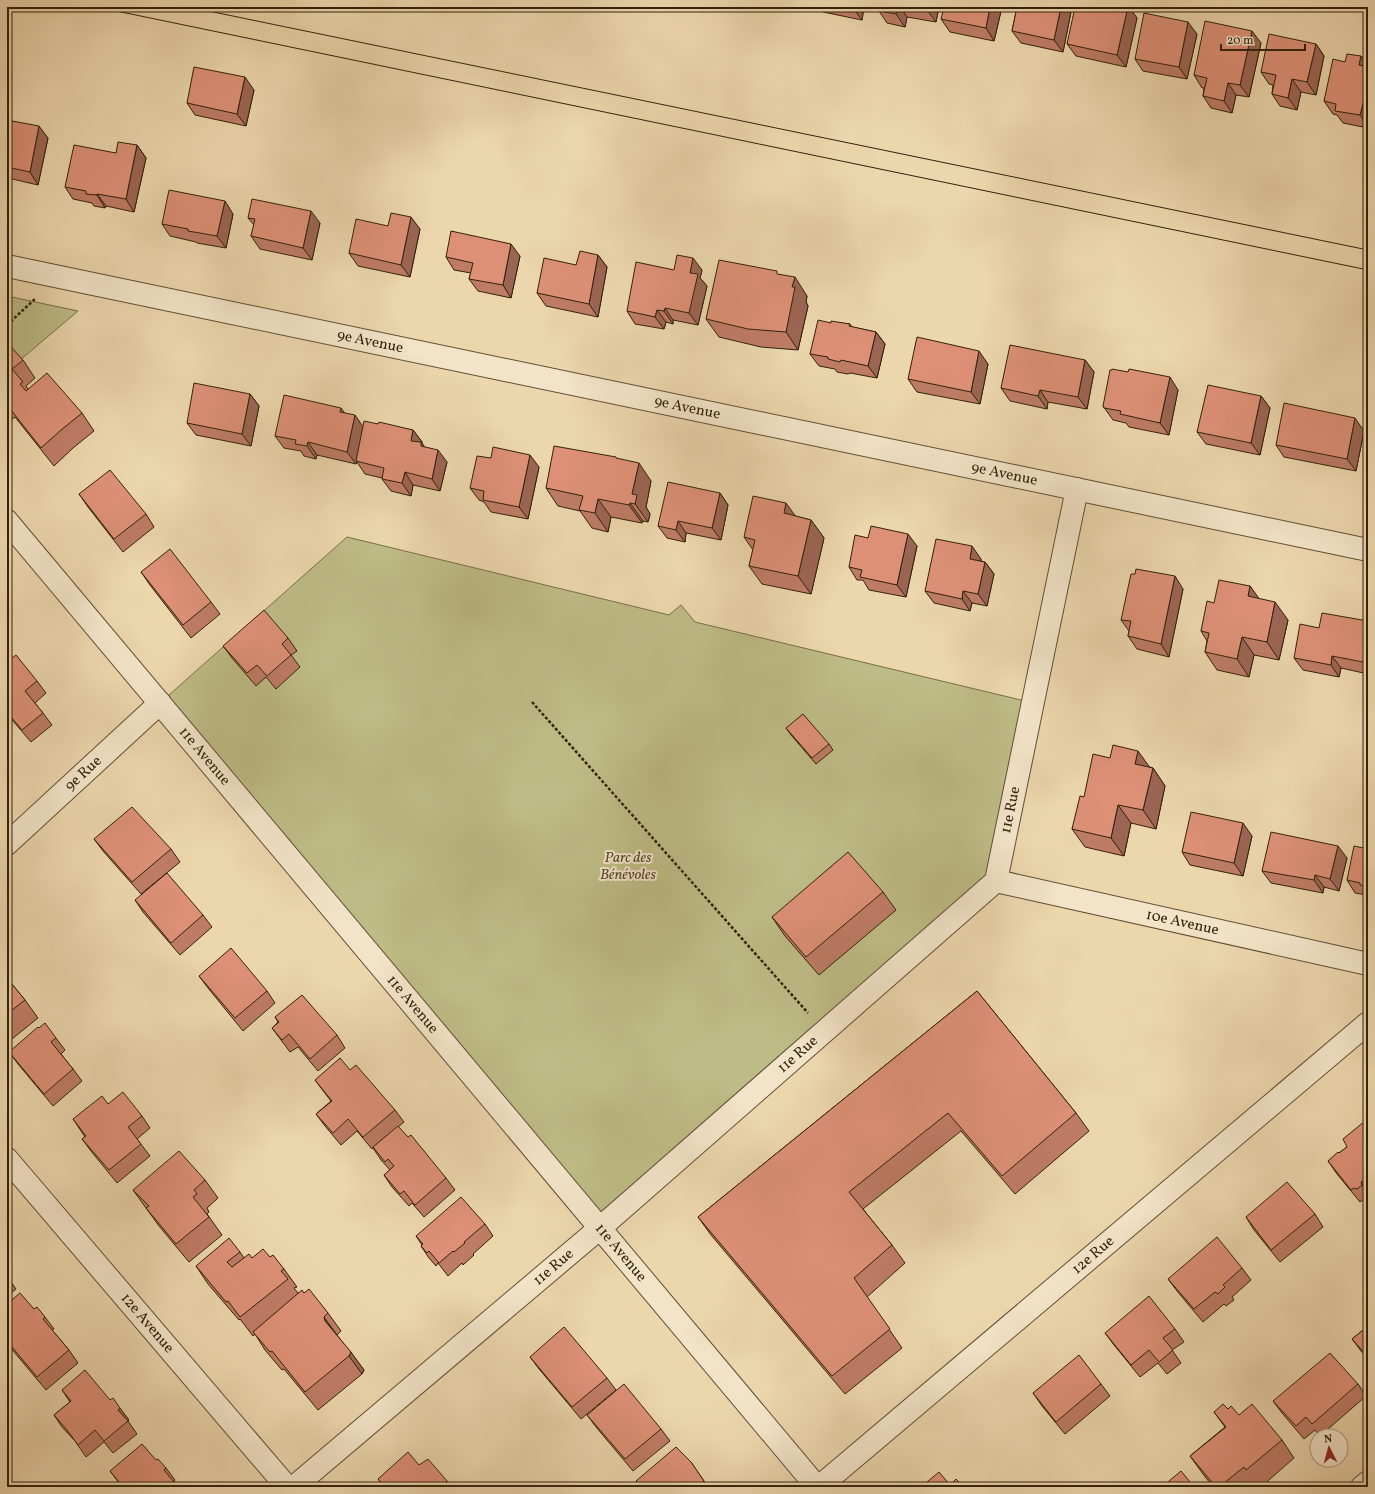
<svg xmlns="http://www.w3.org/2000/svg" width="1375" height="1494" font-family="Vollkorn,serif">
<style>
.green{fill:#bebc86;stroke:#786e49}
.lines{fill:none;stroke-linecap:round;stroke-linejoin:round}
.minor-casing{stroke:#604e34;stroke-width:24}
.path{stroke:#32210c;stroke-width:2.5;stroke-dasharray:3 2;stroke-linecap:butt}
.minor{stroke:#f3e4c9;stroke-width:22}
.tram{stroke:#32210c;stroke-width:1}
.wall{fill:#be7c65;stroke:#32210c}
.shaded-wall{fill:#9b6553;stroke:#32210c}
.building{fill:#dd9076;stroke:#32210c}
.labels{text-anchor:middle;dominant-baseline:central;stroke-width:4;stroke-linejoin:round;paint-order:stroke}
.street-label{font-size:15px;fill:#32210c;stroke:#f3e4c9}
.park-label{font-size:15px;font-style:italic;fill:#55482a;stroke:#f3e4c9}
</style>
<rect width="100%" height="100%" fill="#ecd6ac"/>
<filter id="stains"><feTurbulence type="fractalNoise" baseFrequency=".005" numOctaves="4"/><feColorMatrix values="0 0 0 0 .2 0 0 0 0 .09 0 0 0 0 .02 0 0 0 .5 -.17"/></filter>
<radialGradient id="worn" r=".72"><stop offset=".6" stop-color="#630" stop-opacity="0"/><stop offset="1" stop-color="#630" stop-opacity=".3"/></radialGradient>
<!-- green -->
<g class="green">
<polygon points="7,296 78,311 7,371"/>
<polygon points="347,537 669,615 681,605 695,622 1025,701 996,881 600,1228 160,703"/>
</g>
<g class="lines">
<!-- minor casing -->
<g class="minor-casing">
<g id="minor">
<path id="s1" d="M7,266L1368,550"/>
<path id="s2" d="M7,521L817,1487"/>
<path id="s3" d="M7,844L160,703"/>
<path id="s4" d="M996,881L1368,964"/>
<path id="s5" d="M7,1159L287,1487"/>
<path id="s6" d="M294,1487L600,1228L996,881L1077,489"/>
<path id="s7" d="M819,1487L1368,1023"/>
<polyline points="1362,1487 1368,1482"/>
</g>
</g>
<!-- path -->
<g class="path">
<polyline points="7,325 36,298"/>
<polyline points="532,702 808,1013"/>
</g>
<!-- minor -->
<use href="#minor" class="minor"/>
<!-- tram -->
<g class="tram">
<polyline points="97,7 1368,270"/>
<polyline points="189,7 1368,250"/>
</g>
</g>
<!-- wall -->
<g class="wall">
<polygon points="819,7 864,7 862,20 823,12"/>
<polygon points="879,7 939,7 936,22 907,17 905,27 887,23 879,11"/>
<polygon points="1002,7 994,41 950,32 941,19"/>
<polygon points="1017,7 1072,7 1063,52 1021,43 1012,31"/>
<polygon points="1096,7 1129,7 1137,18 1126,67 1076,56 1067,44"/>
<polygon points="1197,34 1187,79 1143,71 1135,59"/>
<polygon points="1261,43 1249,97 1236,95 1232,113 1211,108 1203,96 1204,88 1202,88 1194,75"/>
<polygon points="1316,44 1324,56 1316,95 1301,92 1297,110 1280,106 1272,94 1273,85 1269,84 1261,72"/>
<polygon points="1361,56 1368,67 1368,128 1343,123 1337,115 1333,114 1324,101 1345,62"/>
<polygon points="254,90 246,126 195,115 187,103"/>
<polygon points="7,120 48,138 38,185 8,178 7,177"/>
<polygon points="137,145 146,158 134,212 106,206 105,208 94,206 92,203 73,199 65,187 116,153"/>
<polygon points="233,214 226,248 197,243 196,242 170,236 162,224"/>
<polygon points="248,218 320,223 312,260 260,249 251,236 254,225"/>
<polygon points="388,226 420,229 410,277 358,266 349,253"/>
<polygon points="598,255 607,267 598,317 546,306 537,293 576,265"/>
<polygon points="520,256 511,298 478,291 469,279 471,273 454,270 446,257"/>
<polygon points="674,270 702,270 700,278 707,286 698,325 673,320 673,324 666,322 664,329 635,324 627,311"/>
<polygon points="780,274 807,296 806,302 808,306 798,350 761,347 719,337 706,319"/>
<polygon points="831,323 850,324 852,327 876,332 885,344 877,378 850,373 848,374 837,372 835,369 819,366 810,354"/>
<polygon points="7,349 23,360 35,378 26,386 28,389 82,413 94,431 73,448 54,466 15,417 10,421 7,418"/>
<polygon points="1085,360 1094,372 1087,409 1048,402 1047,409 1010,401 1001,388"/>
<polygon points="988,364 980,404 917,392 908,379"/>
<polygon points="1178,390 1169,435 1129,427 1126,423 1113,420 1103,406"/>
<polygon points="250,394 259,406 251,446 196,435 187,423"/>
<polygon points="1261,396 1270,408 1260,455 1206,444 1197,432"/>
<polygon points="345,413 363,427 378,424 413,430 422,442 422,443 424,447 447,462 440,491 413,485 411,496 391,491 382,479 382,478 365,474 357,462 356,464 317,455 316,459 304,456 301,451 284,448 275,436"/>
<polygon points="1364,431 1356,471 1284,457 1276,445"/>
<polygon points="539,467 528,519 491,512 484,502 479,500 470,488"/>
<polygon points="651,481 646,507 650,514 648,522 643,521 642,523 611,517 608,532 592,528 580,511 558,506 546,488"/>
<polygon points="720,493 728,505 721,540 686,533 685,542 667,538 658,526"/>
<polygon points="79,494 146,514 154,527 123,552 88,507"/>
<polygon points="795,516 811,520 824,538 811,594 762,584 749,566 753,550 744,537"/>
<polygon points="868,538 917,546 906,597 869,590 863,580 857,580 849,567"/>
<polygon points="981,559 981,561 985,562 994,574 987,606 972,603 970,611 934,603 925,591"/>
<polygon points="141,572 211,602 220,614 191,638 150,585"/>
<polygon points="1250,586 1258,598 1288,620 1279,660 1254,655 1249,677 1217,670 1205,652 1207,641 1201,631 1214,603"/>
<polygon points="1183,589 1169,657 1137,649 1128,636 1129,631 1121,620"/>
<polygon points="1368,621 1368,674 1341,668 1339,677 1303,670 1294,658 1319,628"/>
<polygon points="288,638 297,651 291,655 300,667 276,689 266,677 256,686 232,658 223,646"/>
<polygon points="7,662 37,681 46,693 35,703 43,713 52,725 31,742 7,714"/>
<polygon points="786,728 829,744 833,750 816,764 791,735"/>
<polygon points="1150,767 1153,768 1165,786 1156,829 1131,823 1124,856 1085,847 1072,829 1084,797"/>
<polygon points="1252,836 1243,876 1190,865 1182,852"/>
<polygon points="94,839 171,849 180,862 141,894 103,851"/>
<polygon points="1368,849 1368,897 1367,895 1355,893 1347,880"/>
<polygon points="1347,858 1339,891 1324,887 1323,893 1271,883 1262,871"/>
<polygon points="883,892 896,910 819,975 785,936 772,917"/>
<polygon points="135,900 203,915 212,927 180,955 143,912"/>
<polygon points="199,976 267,991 275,1003 243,1031 208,988"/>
<polygon points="7,978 25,1000 38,1018 7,1043"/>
<polygon points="977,991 1076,1113 1089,1131 1015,1194 961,1131 863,1209 892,1245 905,1263 867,1297 902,1348 845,1394 711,1235 698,1217"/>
<polygon points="275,1017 337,1035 345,1048 318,1071 298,1047 290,1052 272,1028 278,1022"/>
<polygon points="56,1038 65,1050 61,1054 73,1069 82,1081 53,1106 18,1064 9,1052"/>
<polygon points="350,1070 395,1110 404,1122 398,1127 446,1178 455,1190 424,1217 412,1203 409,1206 392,1187 384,1175 390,1170 381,1160 373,1148 372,1149 357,1131 341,1145 325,1126 316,1114 331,1101 324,1092 315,1080"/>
<polygon points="108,1104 142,1116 150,1128 137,1139 150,1156 117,1183 91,1151 82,1139 85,1137 73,1119"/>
<polygon points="1368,1125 1368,1199 1365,1201 1363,1200 1360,1202 1337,1174 1328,1161 1347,1147"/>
<polygon points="205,1180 218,1198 207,1208 209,1212 207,1214 222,1235 189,1262 159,1226 133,1190"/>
<polygon points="1315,1214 1323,1227 1280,1262 1254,1230 1246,1217"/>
<polygon points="485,1224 493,1236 473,1254 474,1255 463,1265 462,1263 448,1276 438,1263 436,1266 429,1258 421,1246 422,1245 416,1236"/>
<polygon points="240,1252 244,1258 270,1257 284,1269 297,1287 294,1288 298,1293 304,1293 328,1313 341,1331 337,1335 364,1370 362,1374 318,1410 284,1369 282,1370 265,1350 255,1334 253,1336 240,1319 239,1320 208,1284 196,1266"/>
<polygon points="1242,1268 1251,1280 1232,1297 1234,1300 1226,1306 1224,1304 1203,1322 1177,1291 1168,1279"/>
<polygon points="7,1276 16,1289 7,1296"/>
<polygon points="7,1304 34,1309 45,1317 54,1329 52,1330 69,1350 78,1363 46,1390 9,1346 7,1348"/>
<polygon points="1368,1326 1368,1359 1361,1351 1352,1339"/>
<polygon points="1175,1329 1184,1342 1172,1350 1181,1363 1167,1374 1158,1363 1140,1377 1114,1345 1105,1333"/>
<polygon points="530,1357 607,1378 616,1390 581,1419 539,1369"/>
<polygon points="1101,1384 1110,1396 1065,1434 1042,1406 1033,1393"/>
<polygon points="1358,1384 1366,1396 1320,1436 1315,1430 1304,1439 1282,1413 1273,1401"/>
<polygon points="62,1390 110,1400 129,1420 128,1421 137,1434 113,1453 104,1442 86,1457 75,1441 62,1427 54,1415 70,1402"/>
<polygon points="1228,1409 1282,1440 1294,1458 1261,1487 1258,1487 1256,1485 1254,1487 1213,1487 1203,1474 1190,1456 1225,1427 1214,1412"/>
<polygon points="587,1415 661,1429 670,1441 633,1471 596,1427"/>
<polygon points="156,1460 166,1468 175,1480 174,1481 178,1487 122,1487 110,1471"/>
<polygon points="691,1462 708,1487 640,1487 636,1481"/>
<polygon points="419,1465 447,1481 451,1487 384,1487 378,1479"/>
</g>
<!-- shaded-wall -->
<g class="shaded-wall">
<polygon points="853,7 864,7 862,20 853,8"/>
<polygon points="898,7 900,7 907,17 905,27 896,14"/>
<polygon points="928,7 939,7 936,22 927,10"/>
<polygon points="990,7 1002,7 994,41 986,28"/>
<polygon points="1061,7 1072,7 1063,52 1054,40"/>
<polygon points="1128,7 1129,7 1137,18 1126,67 1117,55"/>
<polygon points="1188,22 1197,34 1187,79 1179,67"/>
<polygon points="1252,31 1261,43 1249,97 1240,85"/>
<polygon points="1316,44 1324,56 1316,95 1307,82"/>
<polygon points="1361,56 1368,67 1359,65"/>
<polygon points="245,77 254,90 246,126 237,114"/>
<polygon points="1292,79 1301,92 1297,110 1288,98"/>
<polygon points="1228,83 1236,95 1232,113 1224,101"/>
<polygon points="1366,92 1368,96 1368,127 1360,115"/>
<polygon points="39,126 48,138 38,185 30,172"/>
<polygon points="137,145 146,158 134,212 126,199"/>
<polygon points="97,194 106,206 105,208 97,195"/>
<polygon points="225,201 233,214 226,248 217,236"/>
<polygon points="311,211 320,223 312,260 303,248"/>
<polygon points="411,217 420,229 410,277 401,265"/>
<polygon points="511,244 520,256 511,298 503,285"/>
<polygon points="598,255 607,267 598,317 589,304"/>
<polygon points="693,258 702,270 700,278 707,286 698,325 689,313 690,273"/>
<polygon points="795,277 807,296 806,302 808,306 798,350 786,332 792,287"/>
<polygon points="665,308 673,320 673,324 664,311"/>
<polygon points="657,310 666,322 664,329 655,317"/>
<polygon points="876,332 885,344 877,378 868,366"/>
<polygon points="979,351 988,364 980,404 971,392"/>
<polygon points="1085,360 1094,372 1087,409 1078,397"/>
<polygon points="1170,377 1178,390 1169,435 1160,423"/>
<polygon points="1040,390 1048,402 1047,409 1038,396"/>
<polygon points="250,394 259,406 251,446 242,434"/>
<polygon points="1261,396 1270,408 1260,455 1251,443"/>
<polygon points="341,408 350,420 340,412"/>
<polygon points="355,415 364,428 356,464 347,452"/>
<polygon points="1355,418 1364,431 1356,471 1347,459"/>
<polygon points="413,430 422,442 422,443 430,455 411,441"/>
<polygon points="308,442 317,455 316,459 307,446"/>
<polygon points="438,450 447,462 440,491 432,479"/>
<polygon points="530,455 539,467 528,519 519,507"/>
<polygon points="639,463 651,481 646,507 650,514 648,522 635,504 632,494"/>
<polygon points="405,472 413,485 411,496 402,483"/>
<polygon points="720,493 728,505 721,540 712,528"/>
<polygon points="598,499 611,517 608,532 595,513"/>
<polygon points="630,503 643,521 642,523 629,505"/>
<polygon points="786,503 799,521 784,513"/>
<polygon points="811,520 824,538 811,594 798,576"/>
<polygon points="678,521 686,533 685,542 676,530"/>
<polygon points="908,534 917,546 906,597 897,585"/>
<polygon points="972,546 981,559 979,571 970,559"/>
<polygon points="985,562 994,574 987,606 978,594"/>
<polygon points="1175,576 1183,589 1169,657 1161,644"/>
<polygon points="1250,586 1263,604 1248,596"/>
<polygon points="963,591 972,603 970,611 962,599"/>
<polygon points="1275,602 1288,620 1279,660 1267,642"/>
<polygon points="1242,637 1254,655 1249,677 1237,659"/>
<polygon points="1332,656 1341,668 1339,677 1331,665"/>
<polygon points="1138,751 1151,769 1135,764"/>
<polygon points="1153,768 1165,786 1156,829 1143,810"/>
<polygon points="1118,805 1131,823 1124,856 1111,838"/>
<polygon points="1243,823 1252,836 1243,876 1234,863"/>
<polygon points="1338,846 1347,858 1339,891 1330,879"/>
<polygon points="1315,875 1324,887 1323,893 1314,880"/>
<polygon points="1361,1182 1368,1192 1368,1194 1362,1185"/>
<polygon points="324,1317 337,1335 325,1321"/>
<polygon points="351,1352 364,1370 362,1374 349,1356"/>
<polygon points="120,1408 129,1420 127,1422 118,1410"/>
</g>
<!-- building -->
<g class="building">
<polygon points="879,7 898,7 896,14 879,11"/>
<polygon points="911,7 928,7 927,10"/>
<polygon points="944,7 990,7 986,28 941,19"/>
<polygon points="1017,7 1061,7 1054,40 1012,31"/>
<polygon points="1075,7 1128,7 1117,55 1067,44"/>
<polygon points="1144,13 1188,22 1179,67 1135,59"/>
<polygon points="1205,21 1252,31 1240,85 1228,83 1224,101 1203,96 1207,78 1194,75"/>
<polygon points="1269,34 1316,44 1307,82 1292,79 1288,98 1272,94 1276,75 1261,72"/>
<polygon points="1347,54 1361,56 1359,65 1368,67 1367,82 1368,82 1368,93 1366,92 1360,115 1335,111 1336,104 1324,101 1333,59 1345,62"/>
<polygon points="194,67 245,77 237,114 187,103"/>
<polygon points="7,120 39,126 30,172 7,167"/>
<polygon points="118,142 137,145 126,199 97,194 97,195 86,194 86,191 65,187 74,145 116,153"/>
<polygon points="169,190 225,201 217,236 188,231 188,229 162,224"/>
<polygon points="252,199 311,211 303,248 251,236 255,219 248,218"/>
<polygon points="391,213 411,217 401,265 349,253 356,219 388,226"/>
<polygon points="451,231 511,244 503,285 469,279 473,263 446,257"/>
<polygon points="580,251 598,255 589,304 537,293 544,258 576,265"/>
<polygon points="677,255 693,258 690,273 698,274 689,313 665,308 664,311 657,310 655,317 627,311 636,262 674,270"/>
<polygon points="719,260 777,271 777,274 795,277 792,287 795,287 786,332 748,329 706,319"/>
<polygon points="818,320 831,323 831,321 850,324 849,326 876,332 868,366 841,360 840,362 828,359 828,357 810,354"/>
<polygon points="917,337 979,351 971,392 908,379"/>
<polygon points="1010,345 1085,360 1078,397 1040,390 1038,396 1001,388"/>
<polygon points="10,346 23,360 12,369 23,382 20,384 26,391 47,373 82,413 61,430 41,448 7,405 7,349"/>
<polygon points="1112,369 1128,372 1129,369 1170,377 1160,423 1120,414 1121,411 1104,408 1103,406 1110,370 1112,370"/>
<polygon points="194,383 250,394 242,434 187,423"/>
<polygon points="1208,385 1261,396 1251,443 1197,432"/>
<polygon points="284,395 341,408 340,412 355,415 347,452 308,442 307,446 295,444 296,440 275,436"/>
<polygon points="1284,403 1355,418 1347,459 1276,445"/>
<polygon points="364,421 378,424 379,422 413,430 411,441 421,442 421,446 438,450 432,479 405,472 402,483 382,479 384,468 356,461"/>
<polygon points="554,446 616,457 616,458 639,463 632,494 637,495 635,504 630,503 629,505 598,499 595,513 579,510 583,496 546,488"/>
<polygon points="493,447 530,455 519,507 483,500 484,491 470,488 477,456 491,458"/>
<polygon points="110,470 146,514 114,539 79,494"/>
<polygon points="668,482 720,493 712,528 678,521 676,530 658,526"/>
<polygon points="753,496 786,503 784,513 811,520 798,576 749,566 755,540 744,537"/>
<polygon points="871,526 908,534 897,585 860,577 862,570 849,567 855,535 868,538"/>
<polygon points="936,539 972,546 970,559 985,562 978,594 963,591 962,599 925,591"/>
<polygon points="170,549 211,602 183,625 141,572"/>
<polygon points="1136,569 1175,576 1161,644 1128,636 1131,621 1121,620 1131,574 1135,574"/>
<polygon points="1219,580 1250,586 1248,596 1275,602 1267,642 1242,637 1237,659 1205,652 1209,633 1201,631 1207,601 1214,603"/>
<polygon points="264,610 288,638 282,644 291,655 267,676 257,665 247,673 223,646"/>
<polygon points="1322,613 1368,621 1368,663 1332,656 1331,665 1294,658 1300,624 1319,628"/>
<polygon points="16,655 37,681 25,691 43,713 22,730 7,712 7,662"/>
<polygon points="803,714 829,744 812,758 786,728"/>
<polygon points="1113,745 1138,751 1135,764 1153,768 1143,810 1118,805 1111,838 1072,829 1080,796 1084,797 1093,754 1110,758"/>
<polygon points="132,807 171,849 132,882 94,839"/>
<polygon points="1191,812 1243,823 1234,863 1182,852"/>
<polygon points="1271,832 1338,846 1330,879 1315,875 1314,880 1262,871"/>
<polygon points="1354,846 1368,849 1368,887 1360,885 1360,883 1347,880"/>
<polygon points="848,852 883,892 806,957 772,917"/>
<polygon points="167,873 203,915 171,943 135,900"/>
<polygon points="231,948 267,991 235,1018 199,976"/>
<polygon points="7,978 25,1000 7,1014"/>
<polygon points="977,991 1076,1113 1002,1176 948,1113 849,1192 892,1245 854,1278 890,1329 832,1376 698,1217"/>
<polygon points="302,995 337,1035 310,1059 289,1034 282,1040 272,1028 279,1022 275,1017"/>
<polygon points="45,1023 56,1038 51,1042 73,1069 44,1094 9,1052 38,1027 39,1028"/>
<polygon points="340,1058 350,1070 356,1065 395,1110 363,1137 348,1119 333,1133 316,1114 332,1101 315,1080"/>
<polygon points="123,1092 142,1116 128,1127 141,1144 109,1170 82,1139 86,1136 73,1119 102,1096 108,1104"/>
<polygon points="1365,1121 1368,1125 1368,1177 1361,1182 1362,1185 1357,1189 1354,1188 1351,1190 1328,1161 1338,1152 1339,1153 1347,1147 1343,1139"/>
<polygon points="398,1126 408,1137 411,1135 446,1178 415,1205 404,1191 400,1194 384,1175 394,1166 388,1159 385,1162 373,1147"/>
<polygon points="179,1151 205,1180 194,1190 197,1194 193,1197 209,1217 176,1244 146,1208 149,1206 133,1190"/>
<polygon points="1287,1182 1315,1214 1271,1250 1246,1217"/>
<polygon points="461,1197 485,1224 464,1242 465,1243 454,1252 453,1251 439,1263 429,1251 427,1253 421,1246 423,1244 416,1236"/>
<polygon points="1217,1237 1242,1268 1223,1285 1225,1287 1218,1294 1215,1292 1194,1309 1168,1279"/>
<polygon points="229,1238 240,1252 227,1262 232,1267 249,1254 252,1258 263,1249 270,1257 273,1255 284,1269 281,1271 288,1279 240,1317 228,1301 226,1302 196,1266"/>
<polygon points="309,1289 328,1313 324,1317 325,1321 351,1352 349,1356 305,1392 272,1351 270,1352 253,1332 302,1290 304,1293"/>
<polygon points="20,1293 34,1309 37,1307 45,1317 43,1319 69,1350 37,1377 7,1341 7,1304"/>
<polygon points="1149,1296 1175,1329 1163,1338 1173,1350 1159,1362 1149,1350 1131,1365 1105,1333"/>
<polygon points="1368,1326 1368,1357 1352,1339"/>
<polygon points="564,1327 607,1378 572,1407 530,1357"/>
<polygon points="1330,1353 1358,1384 1312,1424 1306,1417 1296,1426 1273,1401"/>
<polygon points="1079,1355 1101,1384 1056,1422 1033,1393"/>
<polygon points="85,1370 110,1400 113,1398 120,1408 118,1410 128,1421 104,1441 95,1430 78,1445 67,1430 54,1415 71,1401 62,1390"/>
<polygon points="624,1384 661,1429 625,1459 587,1415"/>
<polygon points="1223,1404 1228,1409 1231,1406 1239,1415 1252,1404 1282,1440 1246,1470 1244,1467 1219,1487 1216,1487 1190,1456 1226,1427 1214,1412"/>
<polygon points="142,1444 156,1460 158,1459 166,1468 164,1470 178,1487 123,1487 110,1471"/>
<polygon points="676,1447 691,1462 704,1481 699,1485 701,1487 641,1487 636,1481"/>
<polygon points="408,1452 419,1465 428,1459 447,1481 439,1487 385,1487 378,1479"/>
<polygon points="1181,1471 1194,1487 1162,1487"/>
<polygon points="939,1472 950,1485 956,1479 963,1487 921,1487"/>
</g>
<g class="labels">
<!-- street labels -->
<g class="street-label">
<text stroke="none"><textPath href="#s1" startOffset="371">9e Avenue</textPath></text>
<text stroke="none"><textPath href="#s1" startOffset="695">9e Avenue</textPath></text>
<text stroke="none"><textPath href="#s1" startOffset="1019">9e Avenue</textPath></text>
<text stroke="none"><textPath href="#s2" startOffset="307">11e Avenue</textPath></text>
<text stroke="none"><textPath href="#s3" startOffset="104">9e Rue</textPath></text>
<text stroke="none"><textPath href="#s6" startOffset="1000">11e Rue</textPath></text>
<text stroke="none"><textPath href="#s4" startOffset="191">10e Avenue</textPath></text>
<text stroke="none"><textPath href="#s2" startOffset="631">11e Avenue</textPath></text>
<text stroke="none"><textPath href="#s6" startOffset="664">11e Rue</textPath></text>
<text stroke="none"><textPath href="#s2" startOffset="955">11e Avenue</textPath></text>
<text stroke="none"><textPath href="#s7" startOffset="359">12e Rue</textPath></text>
<text stroke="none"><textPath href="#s6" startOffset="340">11e Rue</textPath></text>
<text stroke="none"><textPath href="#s5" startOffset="216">12e Avenue</textPath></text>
</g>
<!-- park labels -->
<g class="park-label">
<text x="628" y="858">Parc des<tspan x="628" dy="17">Bénévoles</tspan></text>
</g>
</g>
<!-- margin -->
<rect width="1375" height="1494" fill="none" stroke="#ecd6ac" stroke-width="24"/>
<rect x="8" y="8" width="1359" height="1478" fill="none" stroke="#32210c" stroke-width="2"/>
<rect x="12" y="12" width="1351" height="1470" fill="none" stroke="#32210c"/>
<!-- north arrow -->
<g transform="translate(1329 1448) rotate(354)"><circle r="19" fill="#f3e4c9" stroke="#a6967d"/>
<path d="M0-3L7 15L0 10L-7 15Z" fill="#8f2418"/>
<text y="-6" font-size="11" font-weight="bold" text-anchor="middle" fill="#32210c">N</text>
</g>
<!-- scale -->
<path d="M1221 44v6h84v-6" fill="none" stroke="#32210c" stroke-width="2"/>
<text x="1227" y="44" font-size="12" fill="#32210c" stroke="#f3e4c9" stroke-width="3" paint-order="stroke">20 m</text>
<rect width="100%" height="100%" filter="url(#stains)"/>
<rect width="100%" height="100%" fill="url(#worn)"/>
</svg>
